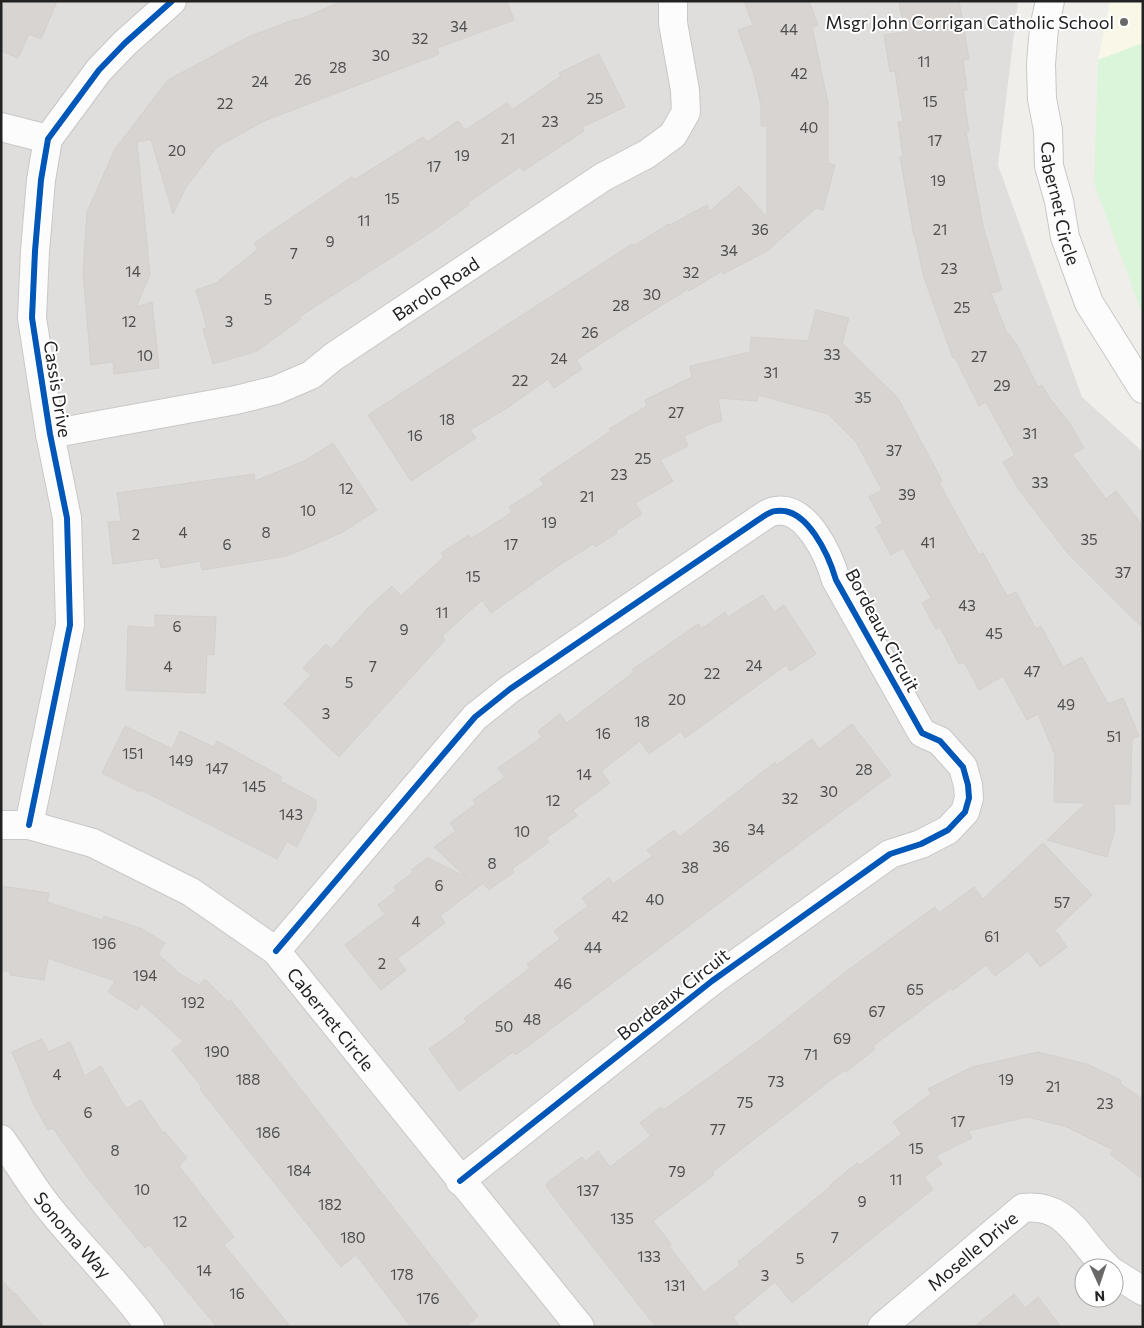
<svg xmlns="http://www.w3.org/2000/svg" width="1144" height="1328" font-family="Commissioner,sans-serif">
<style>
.residential{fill:#dfdedc;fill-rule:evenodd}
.education{fill:#f8f7e8}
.park{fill:#daf5da}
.building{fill:#d7d4d2;stroke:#d3d0cc}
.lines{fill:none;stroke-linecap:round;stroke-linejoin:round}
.minor-casing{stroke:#c9c8c7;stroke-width:30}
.minor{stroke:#fdfcfc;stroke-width:28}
.cycleway-casing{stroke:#fff;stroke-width:9}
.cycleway{stroke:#0057b8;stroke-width:6}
.poi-dot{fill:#6a6968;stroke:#fff;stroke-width:2}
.labels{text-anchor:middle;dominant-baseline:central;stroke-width:4;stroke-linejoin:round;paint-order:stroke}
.number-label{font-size:15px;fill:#4f4e4e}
.poi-label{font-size:18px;fill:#222;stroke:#fff;text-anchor:end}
.street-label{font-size:18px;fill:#222;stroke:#fff}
</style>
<rect width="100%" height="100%" fill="#f0eeeb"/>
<!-- residential -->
<path class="residential" d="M1,1H1018L998,165L1082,397L1143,452V1327H1ZM1084,1268H1114V1298H1084Z"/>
<!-- education -->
<polygon class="education" points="1110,1 1143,1 1143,43 1098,60"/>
<!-- park -->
<polygon class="park" points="1143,43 1143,316 1094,183 1098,60"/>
<!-- building -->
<g class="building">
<polygon points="1,1 57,1 41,39 29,34 18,58 1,51"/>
<polygon points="342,1 507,1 514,20 437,48 439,54 264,121 217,147 186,187 173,214 151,139 137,142 150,275 136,307 152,302 159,368 114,374 113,362 91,365 83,272 87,212 115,149 168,80 248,37 293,20 301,19"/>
<polygon points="744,1 809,1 818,25 812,27 828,103 828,163 835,165 823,210 816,208 767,251 723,274 722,271 689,291 688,289 617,333 576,360 582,369 554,388 548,379 507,408 470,430 476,438 411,481 368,415 632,244 633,246 669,224 670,225 707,205 710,211 739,186 767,217 767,126 761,126 761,106 754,74 738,30 753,25"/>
<polygon points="899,1 959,1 969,59 963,60 967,90 963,91 969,132 966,132 983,226 1002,290 991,293 1006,331 1017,345 1038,387 1042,385 1050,399 1069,422 1084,448 1072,454 1106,499 1116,491 1143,526 1143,628 1069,555 1019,490 1003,462 1015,455 986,402 979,406 955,358 953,358 924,278 915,236 914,236 900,157 903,156 898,122 903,122 895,71 890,72 884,35 905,32"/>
<polygon points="599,54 625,107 582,127 584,131 523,171 520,167 467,203 469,205 428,234 299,317 301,319 257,351 213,364 203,329 207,328 196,290 216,283 258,249 254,243 352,177 354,180 423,137 427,142 458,121 465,130 507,103 512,110 561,76 559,73"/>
<polygon points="816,310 849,318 842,343 898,398 942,481 939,483 979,555 983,553 1007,596 1016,592 1036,629 1041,626 1063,667 1082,657 1108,704 1123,698 1139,736 1132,739 1130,804 1114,804 1115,829 1107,857 1047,840 1086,803 1054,802 1055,755 1038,714 1027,720 1003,676 979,690 964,662 959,664 940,627 936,629 922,603 931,598 903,548 891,555 876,527 883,523 869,497 882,490 856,442 828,414 758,395 757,401 718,398 722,421 708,425 684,436 688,446 660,460 673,481 635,503 642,514 616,531 617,533 595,547 593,544 558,566 491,613 482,600 442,636 445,640 339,757 284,704 311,675 303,668 326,644 331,649 368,608 392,586 401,596 444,557 441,553 469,535 471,539 512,512 509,507 544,485 540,479 611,431 609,429 647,406 645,400 692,377 690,366 750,352 751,337 808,341"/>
<polygon points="333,443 377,510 341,533 287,556 202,570 200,561 161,568 159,558 113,564 108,522 121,521 117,493 254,474 255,481 304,461"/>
<polygon points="763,595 774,612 784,605 816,654 790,671 786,665 685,738 681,731 649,754 640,741 601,771 610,783 573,810 577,816 546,838 549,842 512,869 514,872 489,890 483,883 440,916 445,923 397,959 406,970 381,990 345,945 385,914 378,905 396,891 394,887 413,872 411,870 428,858 466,877 434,847 456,831 450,823 476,804 473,800 505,777 498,768 542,737 538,731 560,714 567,723 634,672 632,670 698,624 701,629 725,612 728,617"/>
<polygon points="155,615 216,617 214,655 207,654 205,693 126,690 128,626 155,628"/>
<polygon points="852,724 891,775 516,1055 513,1052 459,1091 429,1049 467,1022 464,1018 530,968 527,964 560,939 554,931 588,906 582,898 609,878 613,884 652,856 647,850 674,830 680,837 775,762 777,765 812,739 819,749"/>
<polygon points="125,726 172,749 180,731 214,747 217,741 282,777 280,781 316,800 316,809 297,847 287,841 277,859 141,790 140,792 102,773"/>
<polygon points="1043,843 1092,895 1055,930 1067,947 1040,967 1028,951 995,976 986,965 953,990 951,988 873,1046 875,1049 846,1072 844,1070 712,1172 714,1175 653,1221 671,1244 669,1246 704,1292 740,1265 738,1262 831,1186 830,1185 857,1163 860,1165 902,1134 893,1122 931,1094 928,1089 972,1067 1038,1052 1087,1064 1121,1080 1120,1083 1143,1100 1143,1179 1110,1154 1113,1150 1065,1126 1027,1117 968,1131 972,1138 936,1156 942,1164 924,1177 933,1189 792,1303 775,1282 733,1317 740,1327 656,1327 567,1214 546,1186 548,1182 582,1157 586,1161 598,1151 610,1167 651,1136 640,1123 661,1107 664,1110 763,1038 848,970 935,907 939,913 974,887 983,899"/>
<polygon points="1,886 49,893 47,902 102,920 104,916 142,929 165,943 158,954 180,974 199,985 205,979 228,1002 231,1000 478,1316 465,1327 411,1327 356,1255 341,1267 200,1089 202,1087 172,1050 183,1041 141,1003 137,1010 108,992 115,981 48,958 44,980 10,975 10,971 1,971"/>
<polygon points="42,1039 48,1052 70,1042 85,1076 101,1066 126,1109 141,1100 163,1133 165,1132 187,1158 179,1166 234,1237 224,1245 291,1327 217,1327 149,1245 145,1248 87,1177 53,1128 48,1130 34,1105 12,1052"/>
<polygon points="1,1279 14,1294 15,1293 44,1327 1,1327"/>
<polygon points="1014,1294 1025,1308 1038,1297 1061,1327 974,1327"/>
</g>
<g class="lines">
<!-- minor casing -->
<g class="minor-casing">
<g id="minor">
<path id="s1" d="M1050,1L1044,28L1041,64L1042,99L1048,130L1049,166L1059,201L1065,237L1089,303L1143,389"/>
<polyline points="1,127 48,139"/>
<path id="s2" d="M50,434L236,400L276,390L311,375L333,357L603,177L647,154L673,135L686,112L685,90L673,23V1"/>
<path id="s3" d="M1,825H29L93,843L191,892L276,951L580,1327"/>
<polyline points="29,825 70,625 67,518 50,434 32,318 35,251 41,180 48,139 99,70 125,43 172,1"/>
<path d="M276,951L475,717L510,689L758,520C763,517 770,511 776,511C807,506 829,556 836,580L922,733L940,741L963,767L968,785L969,798L965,812L948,830L921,844L890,854L712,981L460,1181"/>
<path id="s4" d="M1,1139C18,1162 32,1187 50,1209C82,1249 120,1285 150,1327"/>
<polyline points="1114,1273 1143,1291"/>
<path id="s5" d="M882,1327L1023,1208C1070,1203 1078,1242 1108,1268"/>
</g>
</g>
<!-- minor -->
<use href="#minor" class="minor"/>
<!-- cycleway casing -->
<g class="cycleway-casing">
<g id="cycleway">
<polyline points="29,825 70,625 67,518 50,434 32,318 35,251 41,180 48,139 99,70 125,43 172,1"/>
<path d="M276,951L475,717L510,689L758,520C763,517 770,511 776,511C807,506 829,556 836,580L922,733L940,741L963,767L968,785L969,798L965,812L948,830L921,844L890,854L712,981L460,1181"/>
</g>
</g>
<!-- cycleway -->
<use href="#cycleway" class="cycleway"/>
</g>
<!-- markers -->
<circle class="poi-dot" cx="1124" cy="22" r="5"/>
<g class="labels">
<!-- number labels -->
<g class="number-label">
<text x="459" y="26">34</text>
<text x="789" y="29">44</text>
<text x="420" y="38">32</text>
<text x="381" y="55">30</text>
<text x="924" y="61">11</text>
<text x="338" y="67">28</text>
<text x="799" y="73">42</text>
<text x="303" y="79">26</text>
<text x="260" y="81">24</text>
<text x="595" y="98">25</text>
<text x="930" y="101">15</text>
<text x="225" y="103">22</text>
<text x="550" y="121">23</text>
<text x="809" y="127">40</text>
<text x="508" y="138">21</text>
<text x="935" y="140">17</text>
<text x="177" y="150">20</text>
<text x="462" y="155">19</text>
<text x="434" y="166">17</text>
<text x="938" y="180">19</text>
<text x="392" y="198">15</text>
<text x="364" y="220">11</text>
<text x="760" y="229">36</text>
<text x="940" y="229">21</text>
<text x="330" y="241">9</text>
<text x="729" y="250">34</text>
<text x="294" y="253">7</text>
<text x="949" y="268">23</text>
<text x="133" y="271">14</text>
<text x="691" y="272">32</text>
<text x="652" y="294">30</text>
<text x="268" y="299">5</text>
<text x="621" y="305">28</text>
<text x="962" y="307">25</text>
<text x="129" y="321">12</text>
<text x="229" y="321">3</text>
<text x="590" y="332">26</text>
<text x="832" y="354">33</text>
<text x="145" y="355">10</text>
<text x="979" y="356">27</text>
<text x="559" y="358">24</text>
<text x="771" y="372">31</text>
<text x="520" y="380">22</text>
<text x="1002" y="385">29</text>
<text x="863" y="397">35</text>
<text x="676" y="412">27</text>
<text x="447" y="419">18</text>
<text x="1030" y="433">31</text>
<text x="415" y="435">16</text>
<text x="894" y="450">37</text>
<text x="643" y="458">25</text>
<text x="619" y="474">23</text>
<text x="1040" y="482">33</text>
<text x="346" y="488">12</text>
<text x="907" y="494">39</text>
<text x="587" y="496">21</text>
<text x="308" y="510">10</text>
<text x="549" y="522">19</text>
<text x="183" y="532">4</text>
<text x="266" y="532">8</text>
<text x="136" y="534">2</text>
<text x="1089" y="539">35</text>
<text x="928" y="542">41</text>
<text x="227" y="544">6</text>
<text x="511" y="544">17</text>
<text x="1123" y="572">37</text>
<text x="473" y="576">15</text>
<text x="967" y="605">43</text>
<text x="442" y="612">11</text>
<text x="177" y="626">6</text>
<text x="404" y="629">9</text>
<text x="994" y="633">45</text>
<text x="754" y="665">24</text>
<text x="168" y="666">4</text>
<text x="373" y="666">7</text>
<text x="1032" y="671">47</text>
<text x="712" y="673">22</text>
<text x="349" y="682">5</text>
<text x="677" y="699">20</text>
<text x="1066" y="704">49</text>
<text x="326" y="713">3</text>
<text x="642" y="721">18</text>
<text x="603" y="733">16</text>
<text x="1114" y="736">51</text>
<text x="133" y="753">151</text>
<text x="181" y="760">149</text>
<text x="217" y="768">147</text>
<text x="864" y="769">28</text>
<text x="584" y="774">14</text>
<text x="254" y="786">145</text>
<text x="829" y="791">30</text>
<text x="790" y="798">32</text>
<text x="553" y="800">12</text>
<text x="291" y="814">143</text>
<text x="756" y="829">34</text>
<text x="522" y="831">10</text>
<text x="721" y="846">36</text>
<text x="492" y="863">8</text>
<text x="690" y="867">38</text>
<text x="439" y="885">6</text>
<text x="655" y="899">40</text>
<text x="1062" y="902">57</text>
<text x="620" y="916">42</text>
<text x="416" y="921">4</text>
<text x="992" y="936">61</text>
<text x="104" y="943">196</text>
<text x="593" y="947">44</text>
<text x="382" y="963">2</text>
<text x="145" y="975">194</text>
<text x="563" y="983">46</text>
<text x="915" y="989">65</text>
<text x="193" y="1002">192</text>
<text x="877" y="1011">67</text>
<text x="532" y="1019">48</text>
<text x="504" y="1026">50</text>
<text x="842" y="1038">69</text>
<text x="217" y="1051">190</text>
<text x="811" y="1054">71</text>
<text x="57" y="1074">4</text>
<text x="248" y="1079">188</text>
<text x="1006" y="1079">19</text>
<text x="776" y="1081">73</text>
<text x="1053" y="1086">21</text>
<text x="745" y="1102">75</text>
<text x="1105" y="1103">23</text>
<text x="88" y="1112">6</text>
<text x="958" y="1121">17</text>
<text x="718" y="1129">77</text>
<text x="268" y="1132">186</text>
<text x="916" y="1148">15</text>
<text x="115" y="1150">8</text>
<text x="299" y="1170">184</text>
<text x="677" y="1171">79</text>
<text x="896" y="1179">11</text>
<text x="142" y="1189">10</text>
<text x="588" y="1190">137</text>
<text x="862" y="1201">9</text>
<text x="330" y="1204">182</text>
<text x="622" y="1218">135</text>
<text x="180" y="1221">12</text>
<text x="353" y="1237">180</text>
<text x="835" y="1237">7</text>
<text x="649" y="1256">133</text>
<text x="800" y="1258">5</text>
<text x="204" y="1270">14</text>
<text x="402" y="1274">178</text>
<text x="765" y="1275">3</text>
<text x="675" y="1285">131</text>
<text x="237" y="1293">16</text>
<text x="428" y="1298">176</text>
</g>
<!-- poi labels -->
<g class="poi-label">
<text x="1114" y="22">Msgr John Corrigan Catholic School</text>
</g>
<!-- street labels -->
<g class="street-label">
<text stroke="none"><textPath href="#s1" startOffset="205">Cabernet Circle</textPath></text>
<text stroke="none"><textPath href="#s2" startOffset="420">Barolo Road</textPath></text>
<text transform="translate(58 389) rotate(81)">Cassis Drive</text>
<text transform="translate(883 630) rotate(62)">Bordeaux Circuit</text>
<text transform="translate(673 994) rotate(-38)">Bordeaux Circuit</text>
<text stroke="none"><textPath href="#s3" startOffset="395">Cabernet Circle</textPath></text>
<text stroke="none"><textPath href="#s4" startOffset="120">Sonoma Way</textPath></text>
<text stroke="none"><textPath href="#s5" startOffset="118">Moselle Drive</textPath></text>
</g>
</g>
<!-- border -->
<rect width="1144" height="1328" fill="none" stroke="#222222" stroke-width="5"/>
<!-- north arrow -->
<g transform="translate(1099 1283) rotate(177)"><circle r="24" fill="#ffffff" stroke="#a7a7a7"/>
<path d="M0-4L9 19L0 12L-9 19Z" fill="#6a6968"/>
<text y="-8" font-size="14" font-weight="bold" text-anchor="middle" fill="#222222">N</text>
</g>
</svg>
